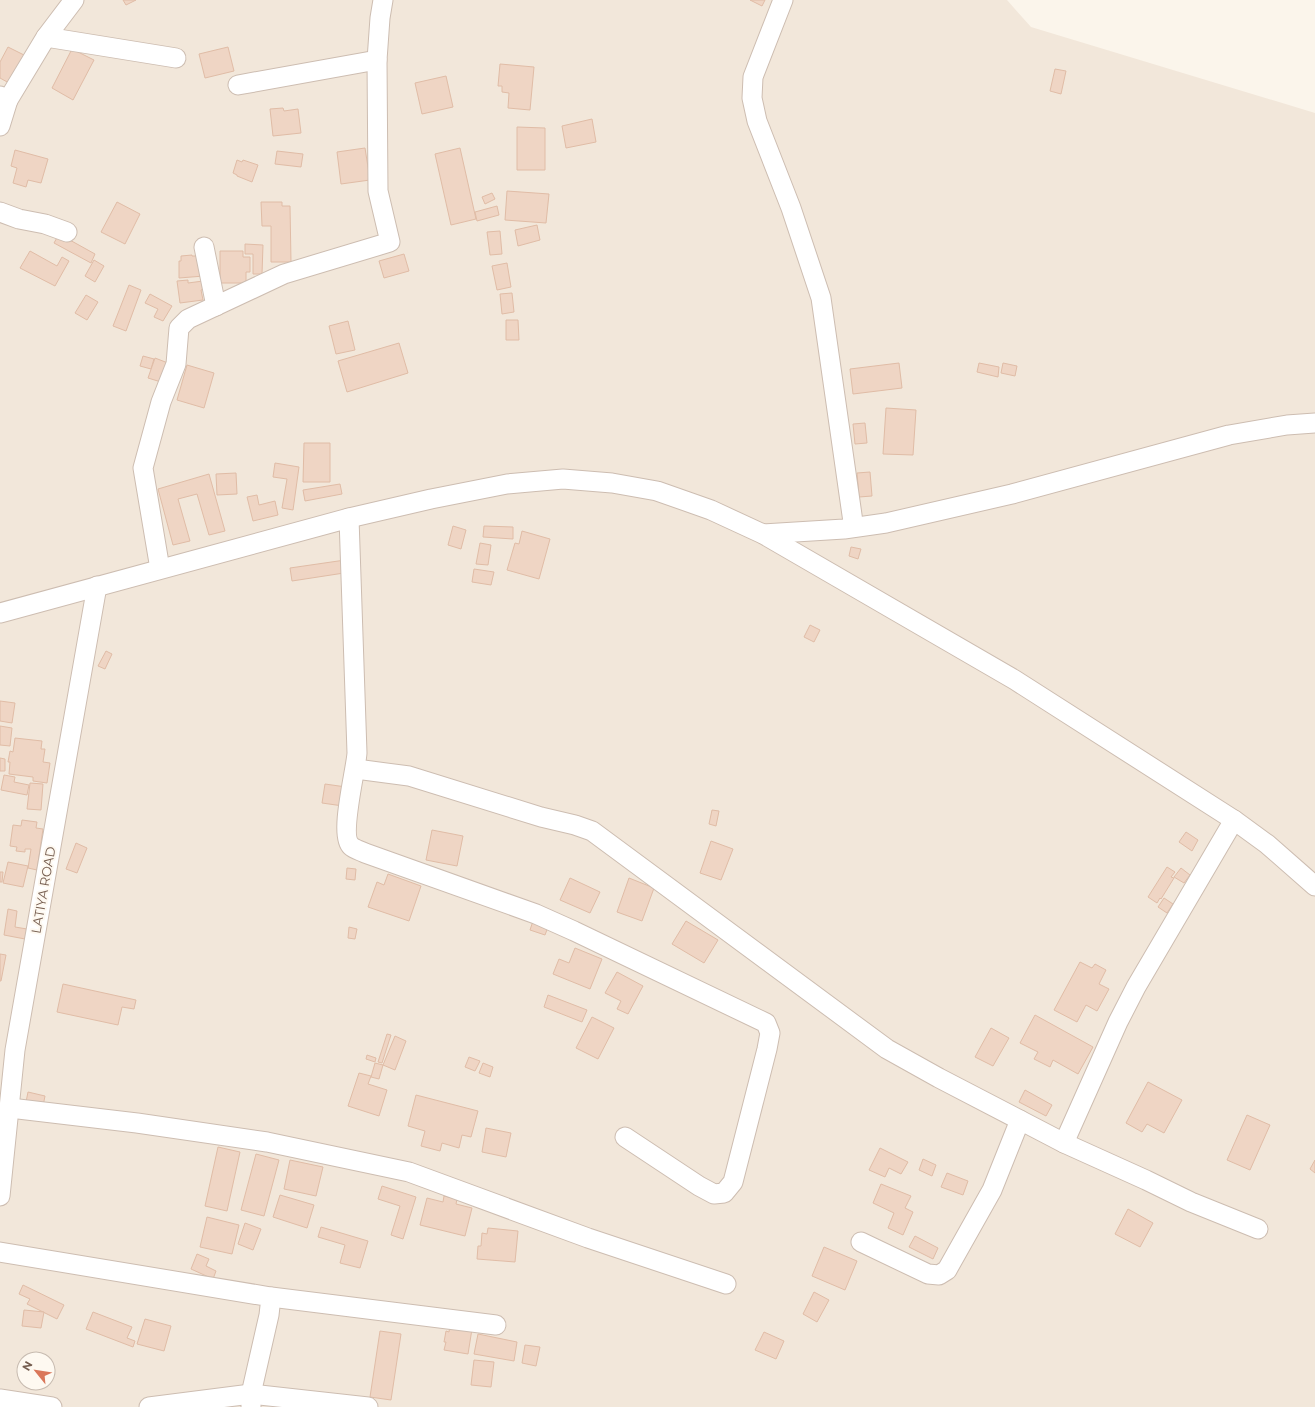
<svg xmlns="http://www.w3.org/2000/svg" width="1315" height="1407" font-family="Montserrat,sans-serif">
<style>
.residential{fill:#f2e7da;fill-rule:evenodd}
.building{fill:#efd5c4;stroke:#e0bca6}
.lines{fill:none;stroke-linecap:round;stroke-linejoin:round}
.minor-casing{stroke:#cdbdb1;stroke-width:21}
.minor{stroke:#fff;stroke-width:19}
.labels{text-anchor:middle;dominant-baseline:central;stroke-width:4;stroke-linejoin:round;paint-order:stroke}
.street-label{font-size:13px;fill:#755d4f;stroke:#fef9f1}
</style>
<rect width="100%" height="100%" fill="#fbf5eb"/>
<!-- residential -->
<path class="residential" d="M0,0H1007L1031,27L1315,113V1407H0ZM24,1359H48V1383H24Z"/>
<!-- building -->
<g class="building">
<polygon points="123,0 136,0 126,5"/>
<polygon points="750,0 765,0 762,6"/>
<polygon points="8,47 24,55 9,83 0,78 0,62"/>
<polygon points="228,47 234,71 205,78 199,54"/>
<polygon points="72,49 94,60 73,100 52,88"/>
<polygon points="500,64 534,67 530,110 508,108 509,93 502,92 502,86 498,86"/>
<polygon points="1055,69 1066,71 1061,94 1050,91"/>
<polygon points="446,76 453,107 422,114 415,83"/>
<polygon points="283,108 284,111 298,109 301,133 273,136 270,109"/>
<polygon points="592,119 596,142 566,148 562,126"/>
<polygon points="517,127 545,128 545,170 517,170"/>
<polygon points="365,148 370,180 341,184 337,152"/>
<polygon points="460,148 476,219 451,225 435,154"/>
<polygon points="15,150 48,159 41,183 28,180 26,187 13,183 17,168 11,166"/>
<polygon points="277,151 303,154 301,167 275,164"/>
<polygon points="237,160 242,162 243,160 258,165 252,182 237,176 237,175 233,173"/>
<polygon points="507,191 549,194 546,223 505,220"/>
<polygon points="492,193 495,199 485,204 482,197"/>
<polygon points="117,202 140,214 125,244 101,232"/>
<polygon points="261,202 282,202 282,206 290,206 291,262 271,262 271,226 262,226"/>
<polygon points="497,206 499,215 477,221 475,212"/>
<polygon points="537,225 540,240 518,246 515,230"/>
<polygon points="500,231 502,254 490,255 487,232"/>
<polygon points="59,234 95,254 91,263 54,243"/>
<polygon points="245,244 263,245 262,274 253,274 253,254 245,254"/>
<polygon points="30,251 57,266 62,257 69,261 55,286 20,268"/>
<polygon points="220,251 243,251 243,257 250,257 250,272 246,272 246,283 220,283"/>
<polygon points="404,254 409,271 384,278 379,261"/>
<polygon points="192,255 192,256 203,256 204,276 179,278 179,261 181,261 181,256"/>
<polygon points="94,260 104,266 95,282 85,276"/>
<polygon points="507,263 511,287 497,290 492,266"/>
<polygon points="188,280 188,283 203,281 204,289 201,290 203,300 180,303 177,281"/>
<polygon points="129,285 141,290 126,331 113,326"/>
<polygon points="512,293 514,312 502,314 500,294"/>
<polygon points="150,294 172,306 163,321 154,317 158,309 145,303"/>
<polygon points="86,295 98,302 87,320 75,313"/>
<polygon points="506,320 518,320 519,340 506,340"/>
<polygon points="348,321 355,350 336,354 329,326"/>
<polygon points="399,343 408,373 347,392 338,361"/>
<polygon points="143,356 154,359 151,369 140,366"/>
<polygon points="155,358 168,363 161,382 148,378"/>
<polygon points="899,363 902,388 853,394 850,369"/>
<polygon points="979,363 999,367 998,377 977,372"/>
<polygon points="1003,363 1017,366 1015,376 1001,373"/>
<polygon points="187,365 214,373 204,408 177,400"/>
<polygon points="886,408 916,410 913,455 883,454"/>
<polygon points="865,423 867,443 855,444 853,424"/>
<polygon points="304,443 330,443 330,482 303,482"/>
<polygon points="275,463 299,467 293,510 282,508 287,479 273,477"/>
<polygon points="870,472 872,496 859,497 857,473"/>
<polygon points="236,473 237,494 217,495 216,474"/>
<polygon points="209,474 225,531 209,535 197,494 178,499 190,541 173,545 158,489"/>
<polygon points="340,484 342,494 305,501 303,490"/>
<polygon points="257,495 259,505 275,501 278,515 253,521 247,497"/>
<polygon points="453,526 466,530 461,549 448,545"/>
<polygon points="484,526 513,527 513,539 483,537"/>
<polygon points="522,531 550,539 539,579 507,570 515,543 519,544"/>
<polygon points="480,543 491,545 488,565 476,564"/>
<polygon points="851,547 861,549 858,559 849,556"/>
<polygon points="352,559 344,573 292,581 290,568"/>
<polygon points="474,569 494,572 491,585 472,582"/>
<polygon points="810,625 820,630 814,642 804,637"/>
<polygon points="106,651 112,654 105,669 98,666"/>
<polygon points="0,701 15,703 12,723 0,721"/>
<polygon points="0,726 12,728 10,746 0,745"/>
<polygon points="15,738 42,741 41,749 45,749 43,762 50,763 47,783 33,781 33,777 9,774 10,762 8,762 10,751 13,752"/>
<polygon points="0,758 5,759 5,771 0,771"/>
<polygon points="4,775 15,777 14,782 29,785 27,795 1,790"/>
<polygon points="30,783 43,784 41,810 27,809"/>
<polygon points="325,784 353,788 350,807 322,803"/>
<polygon points="712,810 719,811 716,826 709,824"/>
<polygon points="22,820 37,822 36,828 43,829 37,870 28,868 31,849 25,849 25,852 16,851 17,847 10,846 13,825 21,826"/>
<polygon points="432,830 463,836 457,866 426,860"/>
<polygon points="1186,832 1198,840 1192,851 1179,842"/>
<polygon points="711,841 733,849 721,880 700,873"/>
<polygon points="76,843 87,848 77,873 66,869"/>
<polygon points="8,862 28,866 23,887 3,883"/>
<polygon points="1167,867 1175,872 1171,877 1174,878 1161,899 1160,898 1157,903 1148,897"/>
<polygon points="347,868 356,869 355,880 346,879"/>
<polygon points="1181,868 1190,875 1184,883 1174,877"/>
<polygon points="0,872 3,872 2,882 0,882"/>
<polygon points="388,874 421,886 409,921 368,907 377,882 384,885"/>
<polygon points="570,878 600,892 590,913 560,900"/>
<polygon points="629,878 654,888 642,921 617,912"/>
<polygon points="1164,898 1173,904 1167,913 1158,907"/>
<polygon points="8,909 17,911 15,927 27,929 25,939 4,935"/>
<polygon points="533,921 548,927 545,935 530,930"/>
<polygon points="686,921 718,940 704,963 672,944"/>
<polygon points="349,927 357,929 355,939 348,938"/>
<polygon points="575,948 602,959 590,989 553,974 559,959 569,963"/>
<polygon points="0,954 6,955 1,981 0,981"/>
<polygon points="1080,962 1092,968 1095,964 1106,970 1099,984 1109,989 1097,1011 1086,1005 1077,1022 1054,1010"/>
<polygon points="617,972 643,986 628,1014 617,1009 621,1001 605,993"/>
<polygon points="63,984 136,1000 134,1009 122,1007 118,1025 57,1012"/>
<polygon points="548,995 587,1010 582,1022 544,1007"/>
<polygon points="1035,1015 1093,1047 1078,1074 1053,1060 1050,1067 1034,1059 1038,1052 1020,1043"/>
<polygon points="592,1017 614,1028 598,1059 576,1048"/>
<polygon points="991,1028 1009,1038 993,1066 975,1057"/>
<polygon points="387,1034 391,1035 382,1063 378,1062"/>
<polygon points="395,1036 406,1041 395,1070 383,1065"/>
<polygon points="367,1055 376,1058 375,1062 366,1059"/>
<polygon points="469,1057 480,1061 475,1071 465,1067"/>
<polygon points="375,1063 383,1065 379,1079 371,1077"/>
<polygon points="483,1063 493,1067 490,1077 479,1073"/>
<polygon points="359,1073 371,1076 368,1084 387,1090 379,1116 348,1106"/>
<polygon points="1148,1082 1182,1100 1164,1133 1147,1124 1142,1132 1126,1123"/>
<polygon points="1025,1090 1052,1105 1046,1116 1019,1102"/>
<polygon points="28,1092 45,1096 43,1106 26,1102"/>
<polygon points="416,1095 478,1111 471,1137 462,1135 459,1148 442,1143 440,1151 421,1146 425,1131 408,1126"/>
<polygon points="1247,1115 1270,1125 1250,1170 1227,1160"/>
<polygon points="486,1128 511,1133 506,1157 482,1152"/>
<polygon points="218,1147 240,1152 227,1211 205,1206"/>
<polygon points="880,1148 908,1162 901,1174 889,1168 885,1177 869,1170"/>
<polygon points="256,1154 279,1160 264,1216 241,1210"/>
<polygon points="923,1159 936,1165 932,1176 919,1170"/>
<polygon points="290,1160 323,1167 316,1196 284,1189"/>
<polygon points="1315,1160 1315,1173 1310,1169"/>
<polygon points="947,1173 968,1181 963,1195 941,1187"/>
<polygon points="881,1184 911,1196 905,1208 913,1212 903,1235 888,1228 894,1213 873,1203"/>
<polygon points="382,1186 416,1197 403,1239 391,1235 400,1206 378,1199"/>
<polygon points="280,1195 314,1205 307,1228 273,1217"/>
<polygon points="444,1196 457,1199 456,1204 472,1208 465,1236 420,1225 427,1198 443,1202"/>
<polygon points="1128,1209 1153,1223 1140,1247 1115,1234"/>
<polygon points="207,1217 239,1225 232,1254 200,1247"/>
<polygon points="245,1223 261,1229 253,1250 238,1244"/>
<polygon points="321,1227 368,1241 360,1268 340,1263 345,1245 318,1237"/>
<polygon points="488,1228 518,1231 515,1262 477,1259 478,1246 481,1246 482,1233 487,1234"/>
<polygon points="915,1236 938,1248 933,1259 909,1247"/>
<polygon points="824,1247 857,1261 845,1290 812,1276"/>
<polygon points="197,1254 209,1259 206,1266 216,1271 213,1279 191,1269"/>
<polygon points="23,1285 64,1305 57,1319 27,1304 30,1299 19,1294"/>
<polygon points="814,1292 829,1300 817,1322 803,1314"/>
<polygon points="24,1310 44,1312 41,1328 22,1326"/>
<polygon points="93,1312 132,1327 127,1338 135,1341 133,1347 86,1329"/>
<polygon points="145,1319 171,1326 164,1351 137,1344"/>
<polygon points="450,1325 472,1329 468,1354 444,1350 446,1342 444,1342 446,1331 449,1332"/>
<polygon points="380,1331 401,1334 391,1400 370,1397"/>
<polygon points="764,1332 784,1341 776,1359 755,1350"/>
<polygon points="478,1334 517,1342 514,1361 474,1354"/>
<polygon points="525,1345 540,1347 536,1366 522,1363"/>
<polygon points="474,1360 494,1362 491,1387 471,1385"/>
</g>
<g class="lines">
<!-- minor casing -->
<g class="minor-casing">
<g id="minor">
<polyline points="783,0 753,77 752,98 757,121 791,208 821,298 853,522"/>
<polyline points="46,37 176,58"/>
<polyline points="238,85 377,60"/>
<polyline points="0,96 8,100 0,126"/>
<polyline points="8,100 46,37 74,0"/>
<polyline points="0,212 19,219 45,224 67,232"/>
<polyline points="204,247 216,306"/>
<path d="M349,518L357,753C356,770 339,835 351,846C354,849 361,851 365,853L536,914L574,931L766,1023L770,1033L767,1049L733,1182L724,1193L714,1194L699,1186L625,1137"/>
<polyline points="763,534 844,529 886,523 1012,494 1229,435 1287,425 1315,423"/>
<polyline points="160,569 143,468 161,402 176,364 179,328 188,319 284,274 390,242 378,191 377,60 380,18 383,0"/>
<polyline points="0,613 349,518 431,499 507,484 563,479 612,483 657,491 711,510 763,534 1015,680 1234,820 1267,844 1315,886"/>
<polyline points="356,769 409,776 541,817 575,825 592,831 887,1049 939,1078 1064,1143 1118,1022 1136,987 1234,820"/>
<polyline points="10,1108 137,1123 267,1142 409,1172 588,1238 726,1284"/>
<polyline points="1064,1143 1146,1180 1191,1202 1258,1229"/>
<polyline points="0,1196 15,1050 97,586"/>
<polyline points="861,1242 928,1274 939,1275 947,1270 992,1190 1020,1120"/>
<polyline points="0,1252 271,1297 269,1315 251,1394 251,1407"/>
<polyline points="271,1297 496,1325"/>
<polyline points="0,1399 52,1407"/>
<polyline points="149,1407 251,1394 368,1407"/>
</g>
</g>
<!-- minor -->
<use href="#minor" class="minor"/>
</g>
<g class="labels">
<!-- street labels -->
<g class="street-label">
<text transform="translate(43 890) rotate(-80)">LATIYA ROAD</text>
</g>
</g>
<!-- north arrow -->
<g transform="translate(36 1371) rotate(300)"><circle r="19" fill="#fef9f1" stroke="#c7bbb0"/>
<path d="M0-3L7 15L0 10L-7 15Z" fill="#da775a"/>
<text y="-6" font-size="11" font-weight="bold" text-anchor="middle" fill="#755d4f">N</text>
</g>
</svg>
